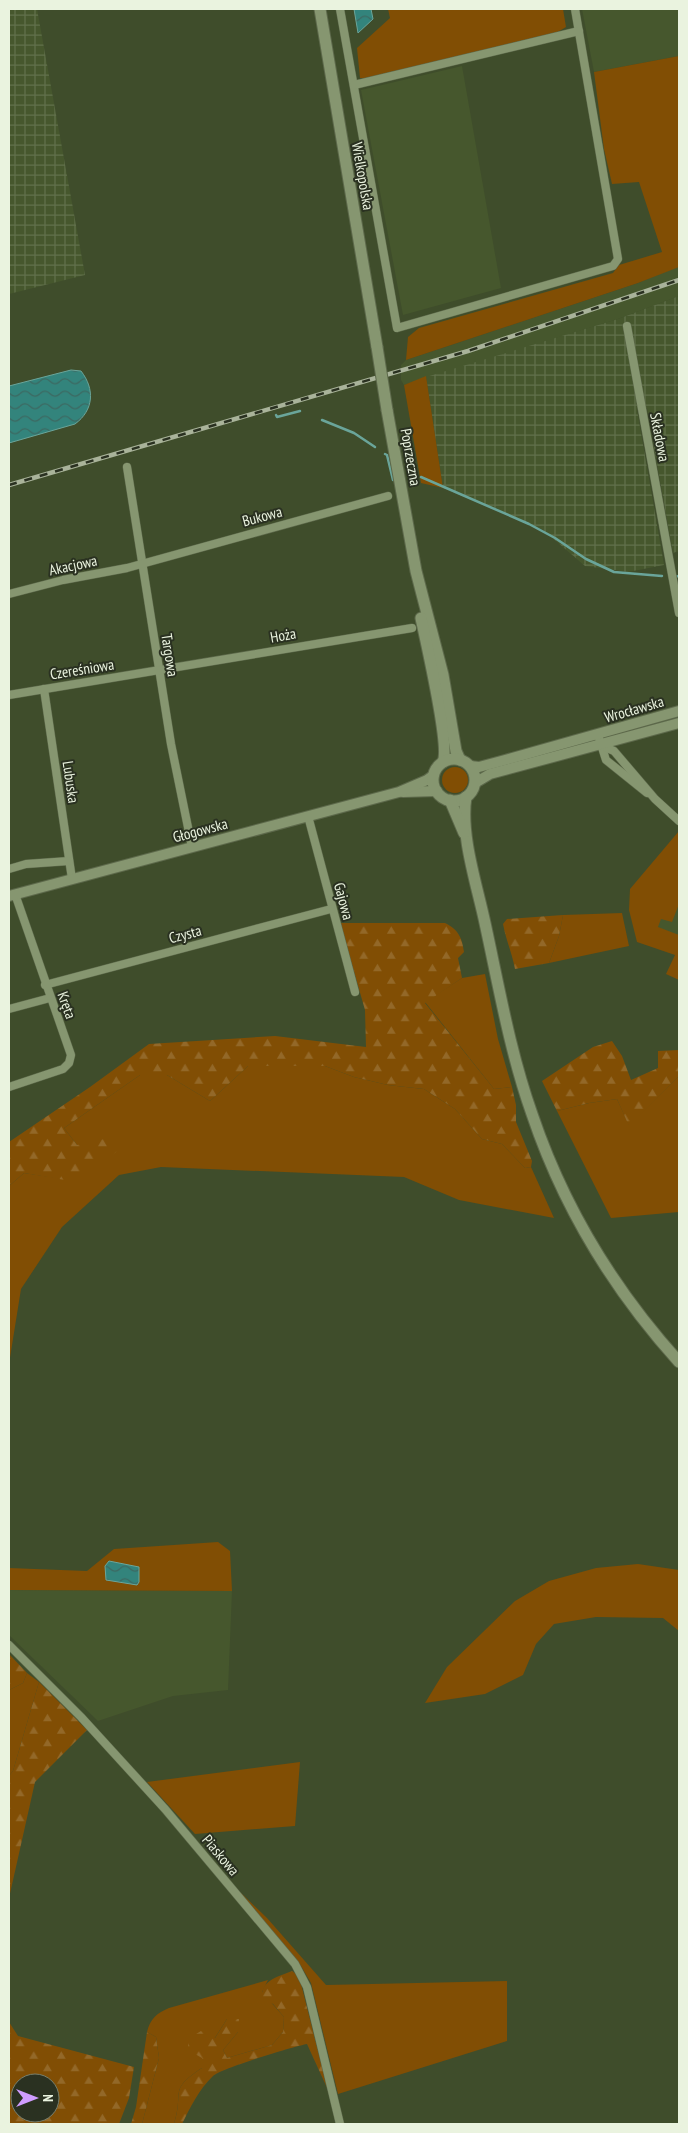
<svg xmlns="http://www.w3.org/2000/svg" width="688" height="2133" font-family="'PT Sans Narrow',sans-serif">
<style>
.built{fill:#46572d}
.industrial{fill:url(#industrial-grid)}
.grass{fill:#814e04}
.forest{fill:url(#forest-firs);fill-rule:evenodd}
.water{fill:url(#water-waves);stroke:#6aa59a}
.lines{fill:none;stroke-linecap:round;stroke-linejoin:round}
.stream{stroke:#6aa59a;stroke-width:2.5}
.minor-casing{stroke:#5d694b;stroke-width:9}
.tertiary-casing{stroke:#5d694b;stroke-width:12}
.secondary-casing{stroke:#5d694b;stroke-width:13}
.minor{stroke:#869670;stroke-width:8}
.tertiary{stroke:#869670;stroke-width:10}
.secondary{stroke:#869670;stroke-width:11}
.rail-casing{stroke:#a9b39a;stroke-width:4.5}
.rail{stroke:#2a3121;stroke-width:2.5;stroke-dasharray:8;stroke-linecap:butt}
.secondary-bridge-casing{stroke:#5d694b;stroke-width:13;stroke-linecap:butt}
.secondary-bridge{stroke:#869670;stroke-width:11}
.labels{text-anchor:middle;dominant-baseline:central;stroke-width:4;stroke-linejoin:round;paint-order:stroke}
.street-label{font-size:15px;fill:#eaf3df;stroke:#2a3121}
</style>
<defs>
<pattern id="industrial-grid" width="8" height="8" patternUnits="userSpaceOnUse" patternTransform="scale(1.25)"><rect width="8" height="8" fill="#46572d"/><path d="M0 4h8M4 0v8" fill="none" stroke="#61704b"/></pattern>
<pattern id="forest-firs" width="22" height="20" patternUnits="userSpaceOnUse" patternTransform="scale(1.25)"><rect width="22" height="20" fill="#814e04"/><path d="M5 1l3.5 6h-7zM16 11l3.5 6h-7z" fill="#936828"/></pattern>
<pattern id="water-waves" width="16" height="10" patternUnits="userSpaceOnUse" patternTransform="scale(1.25)"><rect width="16" height="10" fill="#33847c"/><path d="M0 5q4-4 8 0t8 0" fill="none" stroke="#3c6962"/></pattern>
</defs>
<rect width="100%" height="100%" fill="#3f4d2b"/>
<!-- built -->
<g class="built">
<polygon points="582,9 679,9 679,56 594,72"/>
<polygon points="462,66 501,288 403,315 361,90"/>
<polygon points="679,266 679,296 618,319 404,385 401,380 401,365 406,360 638,283"/>
<polygon points="679,858 679,949 648,937"/>
<polygon points="9,1590 232,1591 228,1690 173,1696 98,1721 9,1635"/>
</g>
<!-- industrial -->
<g class="industrial">
<polygon points="9,9 37,9 85,275 9,294"/>
<polygon points="679,296 679,551 673,553 647,408 637,410 664,565 628,572 585,566 542,529 443,488 426,377 618,319"/>
</g>
<!-- grass -->
<g class="grass">
<polygon points="388,9 563,9 566,27 556,33 370,78 360,78 357,48 390,18"/>
<polygon points="679,56 679,267 638,283 406,360 408,337 419,328 613,273 619,265 662,252 639,182 612,184 604,149 594,72"/>
<polygon points="426,376 443,488 421,483 404,385"/>
<circle cx="455" cy="780" r="13"/>
<polygon points="679,831 679,904 672,922 661,919 658,927 679,935 679,980 666,974 675,955 637,942 629,910 630,889"/>
<polygon points="622,913 629,946 549,963 559,936 563,915"/>
<polygon points="485,974 498,1039 512,1087 494,1089 425,1002 462,978"/>
<polygon points="248,1066 325,1066 354,1077 388,1085 424,1089 455,1109 482,1139 502,1144 525,1168 531,1167 554,1218 459,1200 404,1177 161,1167 119,1175 62,1227 21,1289 9,1364 9,1186 24,1173 71,1180 77,1145 64,1128 140,1075 167,1075 210,1101"/>
<polygon points="679,1076 679,1212 611,1218 557,1111 589,1103 617,1099 629,1125"/>
<polygon points="218,1542 230,1551 232,1591 9,1590 9,1568 87,1571 114,1549"/>
<polygon points="638,1564 679,1570 679,1631 663,1618 596,1617 554,1624 536,1644 523,1675 485,1694 425,1703 447,1667 515,1601 549,1581 596,1568"/>
<polygon points="27,1673 39,1682 13,1771 9,1776 9,1690 23,1683"/>
<polygon points="300,1762 295,1826 195,1834 147,1782"/>
<polygon points="238,1890 267,1918 326,1985 507,1981 507,2041 338,2094 311,1983 301,1966"/>
<path d="M268,1980L262,1992L284,2017L283,2032L272,2045L227,2058L223,2050L238,2032L227,2019L202,2058V2068C167,2091 185,2091 174,2124H142L159,2058L156,2037L147,2032C150,2019 157,2013 169,2008Z"/>
</g>
<!-- forest -->
<g class="forest">
<path d="M563,915L559,936L549,963L515,969C512,953 506,940 503,924L507,919Z"/>
<path d="M340,923H445C459,930 462,938 464,952L458,958L462,978L425,1003L494,1089L512,1087L516,1105V1122L532,1161L531,1167L525,1168L502,1144L482,1139L455,1109L424,1089L388,1085L354,1077L325,1066H248L210,1101L167,1075H140L64,1128L77,1145L131,1133L111,1158L71,1181L24,1173L9,1186V1142L90,1087L149,1044L275,1036L366,1047L365,1010Z"/>
<polygon points="612,1041 622,1056 631,1080 658,1068 658,1051 679,1050 679,1076 629,1126 617,1099 589,1103 557,1111 542,1081 593,1047"/>
<polygon points="9,1654 27,1673 23,1683 9,1690"/>
<polygon points="39,1682 87,1730 35,1782 9,1898 9,1776 13,1771"/>
<path d="M292,1971L299,1976L328,2090L307,2044C292,2047 222,2068 213,2076C199,2089 190,2108 182,2124H174C185,2091 167,2091 202,2068V2058L188,2050V2039L201,2031L215,2038L227,2019H239L238,2032L223,2050L227,2058L272,2045L283,2032L284,2017L273,2004L262,1999C260,1980 278,1977 292,1971Z"/>
<path d="M9,2022L18,2036L134,2067L129,2098L119,2124H9ZM20,2083H50V2113H20Z"/>
<polygon points="147,2032 156,2037 159,2058 142,2124 131,2124 136,2107"/>
</g>
<!-- water -->
<g class="water">
<polygon points="354,9 371,9 373,19 358,33"/>
<path d="M71,370L81,371C95,389 94,410 75,424L9,443V386Z"/>
<polygon points="109,1561 139,1567 139,1582 137,1585 106,1580 105,1566"/>
</g>
<g class="lines">
<!-- stream -->
<g class="stream">
<polyline points="276,415 277,417 300,411"/>
<polyline points="322,420 354,433 375,447"/>
<polyline points="385,454 387,455 393,480"/>
<polyline points="421,477 529,524 555,538 586,559 614,572 662,576"/>
<polyline points="677,576 679,577"/>
</g>
<!-- minor casing -->
<g class="minor-casing">
<g id="minor">
<polyline points="340,9 397,328 613,266 618,259 575,9"/>
<polyline points="354,85 579,31"/>
<polyline points="627,326 679,613"/>
<polyline points="127,467 171,744 192,847"/>
<polyline points="9,594 63,580 127,568 388,496"/>
<polyline points="44,689 72,879"/>
<polyline points="9,695 412,628"/>
<polyline points="598,735 606,760 647,793"/>
<polyline points="600,745 614,751 655,799 679,821"/>
<polyline points="308,816 355,992"/>
<polyline points="9,869 26,864 69,861"/>
<polyline points="45,985 331,909"/>
<polyline points="9,1009 50,998"/>
<polyline points="9,1087 63,1069 69,1063 71,1055 15,894"/>
<polyline points="9,1645 81,1717 165,1809 295,1964 307,1987 340,2124"/>
</g>
</g>
<!-- tertiary casing -->
<g class="tertiary-casing">
<g id="tertiary">
<polyline points="470,766 479,767 505,760 679,711"/>
<polyline points="475,783 490,774 679,723"/>
<polyline points="403,792 437,791"/>
<polyline points="9,896 399,792 427,780 434,775"/>
</g>
</g>
<!-- secondary casing -->
<g class="secondary-casing">
<g id="secondary">
<polyline points="320,9 377,347"/>
<polyline points="387,410 416,571 443,675 456,751 460,760"/>
<path d="M421,618C426,641 450,746 443,762"/>
<circle cx="454" cy="780" r="21"/>
<path d="M466,797C460,835 477,885 485,923C499,987 510,1052 532,1114C563,1206 614,1290 679,1362"/>
<polyline points="450,800 464,833"/>
</g>
</g>
<!-- minor -->
<use href="#minor" class="minor"/>
<!-- tertiary -->
<use href="#tertiary" class="tertiary"/>
<!-- secondary -->
<use href="#secondary" class="secondary"/>
<!-- rail casing -->
<g class="rail-casing">
<polyline id="rail" points="9,485 468,351 679,280"/>
</g>
<!-- rail -->
<use href="#rail" class="rail"/>
<!-- secondary-bridge casing -->
<g class="secondary-bridge-casing">
<polyline id="secondary-bridge" points="377,347 387,410"/>
</g>
<!-- secondary-bridge -->
<use href="#secondary-bridge" class="secondary-bridge"/>
</g>
<g class="labels">
<!-- street labels -->
<g class="street-label">
<text transform="translate(363 176) rotate(80)">Wielkopolska</text>
<text transform="translate(660 437) rotate(79)">Składowa</text>
<text transform="translate(411 457) rotate(80)">Poprzeczna</text>
<text transform="translate(262 516) rotate(-15)">Bukowa</text>
<text transform="translate(73 565) rotate(-12)">Akacjowa</text>
<text transform="translate(283 635) rotate(-10)">Hoża</text>
<text transform="translate(170 655) rotate(81)">Targowa</text>
<text transform="translate(82 669) rotate(-9)">Czereśniowa</text>
<text transform="translate(634 709) rotate(-16)">Wrocławska</text>
<text transform="translate(71 782) rotate(82)">Lubuska</text>
<text transform="translate(200 830) rotate(-15)">Głogowska</text>
<text transform="translate(344 901) rotate(75)">Gajowa</text>
<text transform="translate(185 934) rotate(-15)">Czysta</text>
<text transform="translate(67 1005) rotate(70)">Kręta</text>
<text transform="translate(221 1855) rotate(50)">Piaskowa</text>
</g>
</g>
<!-- border -->
<rect width="688" height="2133" fill="none" stroke="#eaf3df" stroke-width="20"/>
<!-- north arrow -->
<g transform="translate(35 2098) rotate(90)"><circle r="24" fill="#2a3121" stroke="#777f6d"/>
<path d="M0-4L9 19L0 12L-9 19Z" fill="#d09dff"/>
<text y="-8" font-size="14" font-weight="bold" text-anchor="middle" fill="#eaf3df">N</text>
</g>
</svg>
